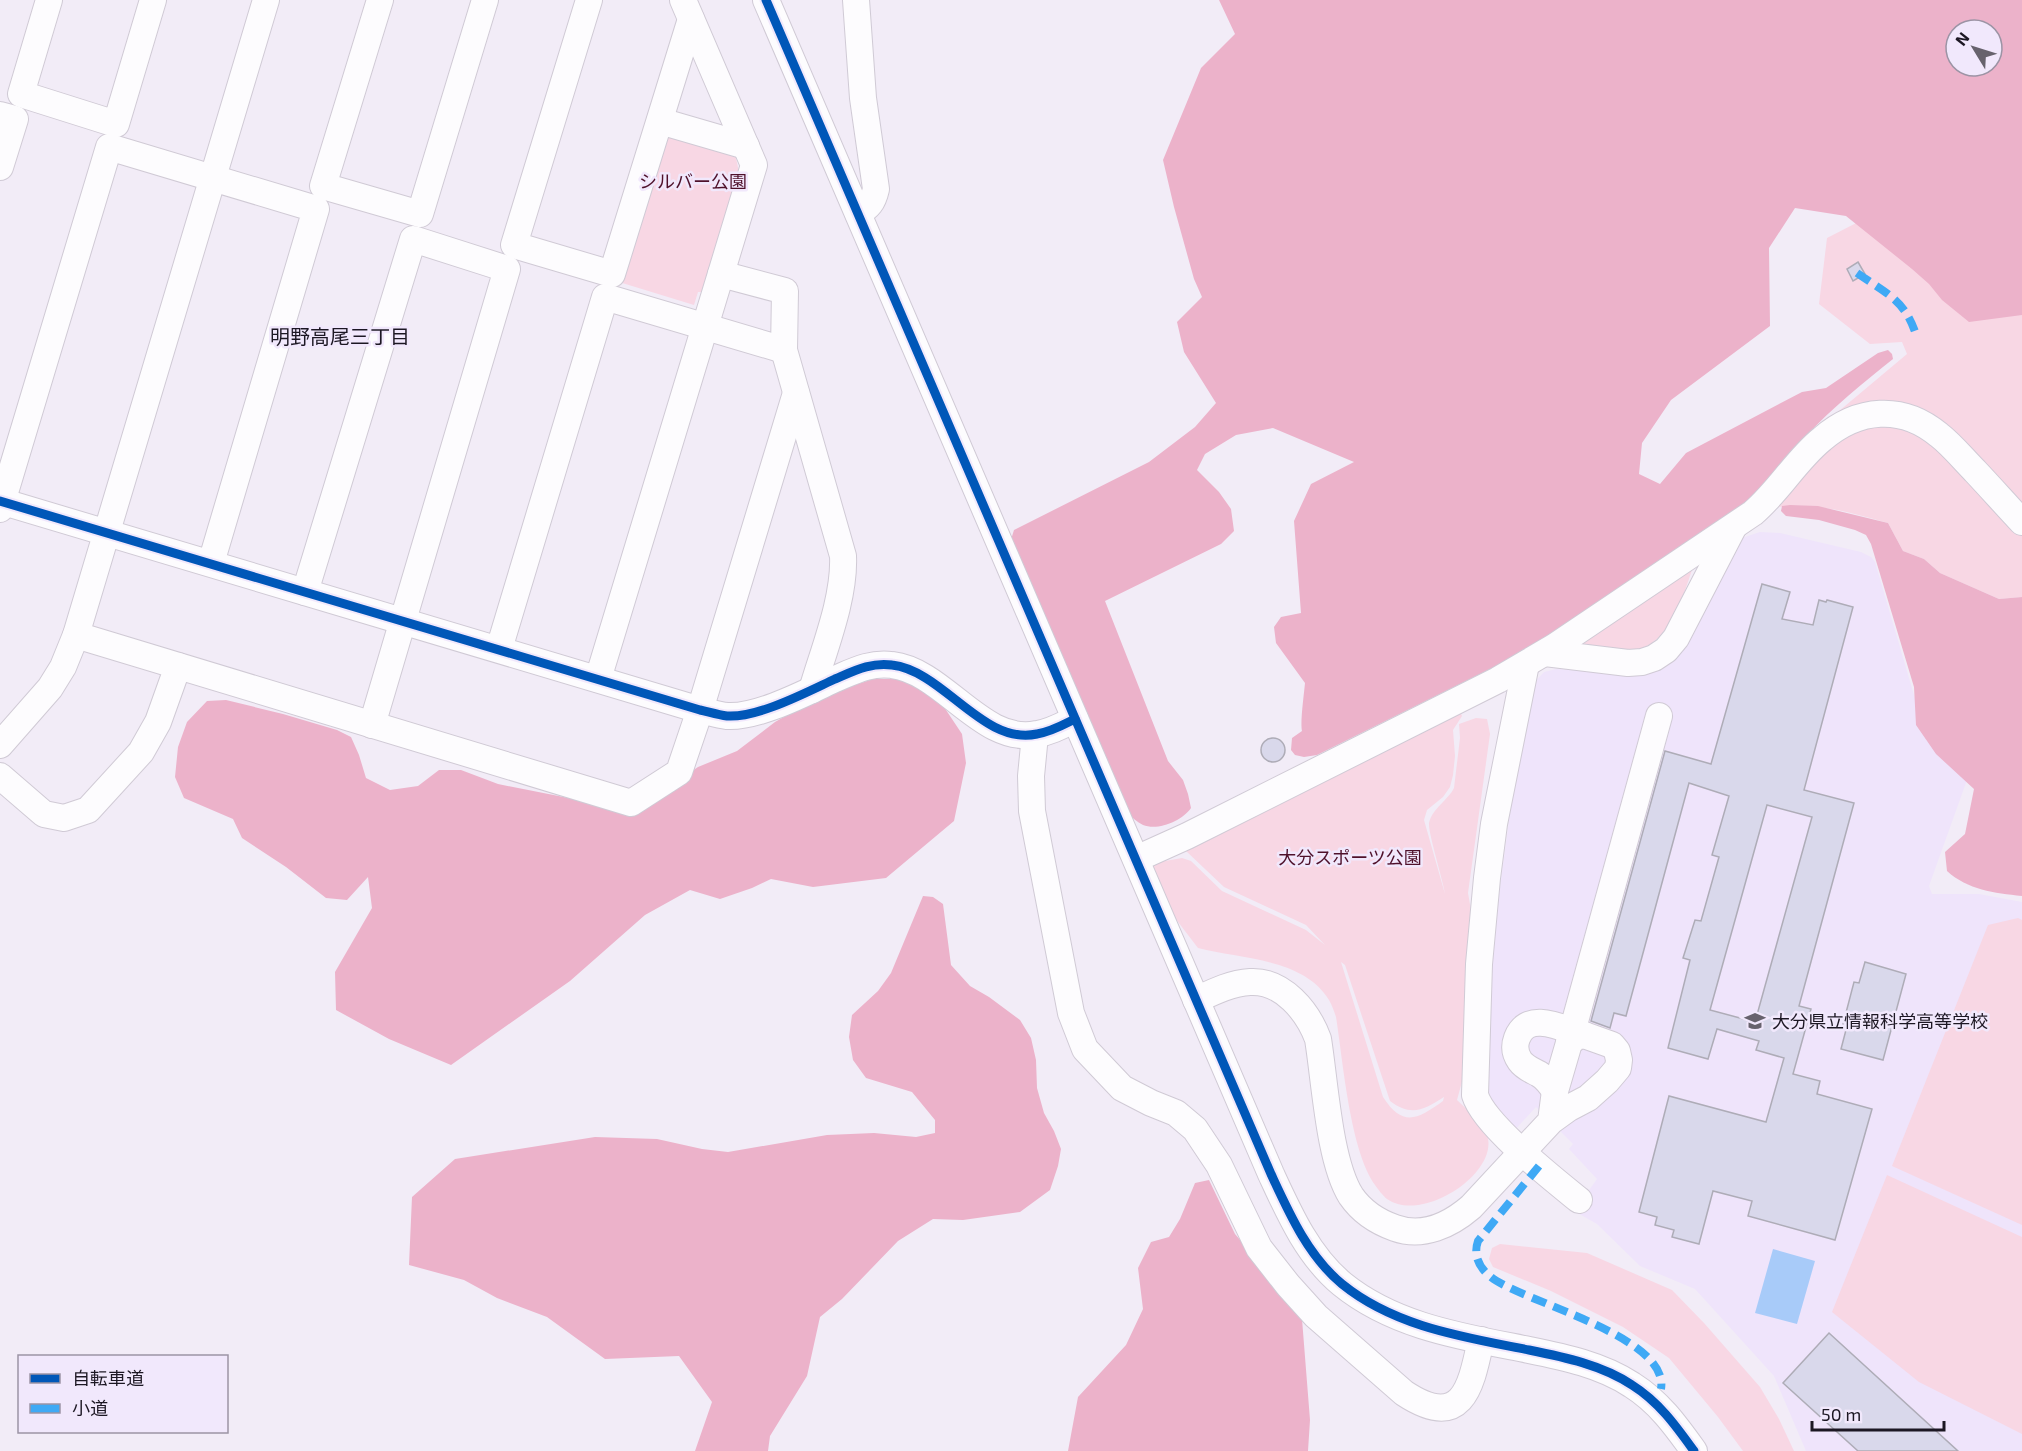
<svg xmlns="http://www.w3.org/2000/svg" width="2022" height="1451" font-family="'Exo 2','Noto Sans JP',sans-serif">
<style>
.built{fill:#efe4fb}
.green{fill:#f8d7e4;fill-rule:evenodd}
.forest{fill:#ecb2ca;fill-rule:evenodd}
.water{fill:#a8cbf9}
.building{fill:#d9d8eb;stroke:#aeacb7;stroke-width:1.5;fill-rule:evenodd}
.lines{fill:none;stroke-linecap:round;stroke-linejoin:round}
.minor-casing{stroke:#d0cad5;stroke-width:28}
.minor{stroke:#fdfcfe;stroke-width:26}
.quiet{stroke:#3fa9f5;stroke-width:8;stroke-dasharray:15 8;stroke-linecap:butt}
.cycleway-casing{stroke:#f1e8fc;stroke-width:13}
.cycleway{stroke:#0057b8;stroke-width:9}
.labels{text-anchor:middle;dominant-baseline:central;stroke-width:5;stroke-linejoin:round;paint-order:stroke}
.park-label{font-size:18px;fill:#4f112b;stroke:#f1e8fc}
.poi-label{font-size:18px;fill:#1c1723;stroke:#f1e8fc;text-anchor:start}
.neighbourhood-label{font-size:20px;fill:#1c1723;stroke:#f1e8fc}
</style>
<rect width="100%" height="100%" fill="#f2ecf7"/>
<!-- built -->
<polygon class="built" points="1760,532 1780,533 1861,552 1871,557 1875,562 1926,736 1967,780 1929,886 1932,894 1979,894 2022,902 2022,1451 1806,1451 1774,1376 1695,1289 1640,1266 1597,1224 1574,1211 1597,1179 1569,1149 1573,1144 1536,1107 1513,1132 1486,1103 1489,969 1515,776 1533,684 1544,672 1556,669 1633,672 1742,538"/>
<!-- green -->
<g class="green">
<polygon points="665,128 734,149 739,172 703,292 698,292 694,305 619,282"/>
<path d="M1866,218L2022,304V597L1999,599L1940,573L1924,559L1903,551L1888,523C1848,512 1813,501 1770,508L1814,432L1907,354L1902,342L1870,344L1819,304L1827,238Z"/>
<path d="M1693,567C1682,599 1669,647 1629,652C1611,654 1590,650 1572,649Z"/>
<path d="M1459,709L1462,716L1453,730L1455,756L1453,775L1450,787L1443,797L1427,810L1424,820L1445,894C1443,880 1428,833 1429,823C1432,809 1448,800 1454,788L1460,738L1459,724L1476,718L1487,719L1490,734L1468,893L1471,910L1466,1067L1457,1100C1467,1110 1482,1122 1487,1135C1500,1172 1423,1224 1387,1199C1383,1196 1378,1189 1375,1185C1350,1150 1343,1061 1336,1017C1334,1011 1332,1005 1329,1000C1304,958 1240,959 1198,948L1175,918L1151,871L1154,863L1182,858L1191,861L1222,891L1306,930L1325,945L1306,925L1224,887L1186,851ZM1341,962L1345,965L1390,1101C1411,1117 1424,1110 1444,1097L1443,1101C1418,1119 1403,1128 1383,1097Z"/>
<polygon points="2018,918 2022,920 2022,1225 1892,1166 1988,925"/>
<polygon points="1887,1175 2022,1237 2022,1434 1919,1382 1832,1312"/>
<polygon points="1500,1244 1587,1253 1672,1290 1704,1323 1760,1387 1779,1419 1794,1451 1743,1451 1718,1417 1669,1358 1623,1327 1551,1291 1493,1267 1489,1259 1492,1248"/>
</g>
<!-- forest -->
<g class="forest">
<path d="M1219,0H2022V315L1969,322L1942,300L1929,284L1912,269L1846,216L1795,208L1769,248L1770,326L1671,400L1642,443L1639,474L1660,484L1686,453L1802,392L1826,388L1878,353L1888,350L1892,354L1893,359C1863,383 1832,408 1806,436C1779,466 1756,497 1723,522L1533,645L1502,663L1317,755L1304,757L1295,755L1291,750L1292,738L1302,731C1300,723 1304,694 1305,683L1276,643L1274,627L1281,617L1301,613L1294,521L1311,484L1354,462L1273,428L1236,435L1205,454L1197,470L1219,492L1231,509L1234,531L1221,544L1105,601L1168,761L1183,780L1188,794L1191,808C1182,821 1158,831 1143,825C1137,822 1132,817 1127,813L1009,546L1014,530L1149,462L1195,427L1216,403L1184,352L1177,322L1202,297L1194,279L1174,207L1163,160L1201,68L1235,34ZM1956,30H1992V66H1956Z"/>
<path d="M1790,505L1818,506L1888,523L1903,551L1924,559L1940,573L1999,599L2022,597V896C1994,893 1968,890 1947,871L1945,852L1965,834L1974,789L1936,754L1916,725L1914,687L1871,544L1866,535L1855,530L1819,520L1786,516L1781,511L1782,506Z"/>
<polygon points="873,679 898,679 920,684 944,707 962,734 966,763 954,821 886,878 813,887 771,879 752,888 720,899 690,890 645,915 570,981 451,1065 389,1039 336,1010 335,972 372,908 368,877 347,900 326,898 286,867 242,838 233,819 184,798 175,777 178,747 187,722 207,701 226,700 283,714 337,730 351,737 359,755 366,778 390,790 418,786 439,770 461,770 498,784 604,805 645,803 698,767 737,751 775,722 819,697"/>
<polygon points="923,896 933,897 943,904 951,965 970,986 989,997 1020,1020 1031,1038 1036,1060 1037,1088 1044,1113 1054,1131 1061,1149 1058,1166 1050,1190 1020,1212 963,1220 933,1219 898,1241 842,1299 820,1317 807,1376 770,1436 768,1451 695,1451 712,1402 679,1356 605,1359 547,1317 497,1298 464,1280 409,1265 412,1197 455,1159 595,1137 657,1139 702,1149 728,1152 827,1135 874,1133 916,1137 935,1133 935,1120 912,1092 866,1078 853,1060 849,1037 852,1015 878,991 891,973"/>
<polygon points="1209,1180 1235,1234 1271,1276 1302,1319 1310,1420 1308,1451 1068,1451 1078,1397 1126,1345 1143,1309 1138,1268 1151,1242 1169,1237 1180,1219 1195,1183"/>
</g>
<!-- water -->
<polygon class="water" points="1773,1249 1815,1261 1797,1324 1755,1313"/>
<!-- building -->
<g class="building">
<polygon points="1858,262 1865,274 1853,281 1847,269"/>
<path d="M1762,584L1790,592L1782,619L1813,625L1819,600L1826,602L1827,600L1853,607L1804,790L1854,803L1799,1006L1811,1009L1793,1074L1820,1081L1817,1094L1872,1109L1835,1240L1748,1216L1752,1201L1713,1191L1699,1244L1672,1237L1674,1230L1655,1225L1657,1217L1639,1212L1669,1096L1766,1122L1784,1058L1756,1050L1759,1041L1717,1029L1708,1059L1668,1048L1690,960L1683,958L1695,920L1701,921L1719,857L1712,855L1729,796L1689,783L1626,1016L1614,1013L1610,1028L1591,1021L1665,751L1711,764ZM1767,805L1812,817L1755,1022L1710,1010Z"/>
<circle cx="1273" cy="750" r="12"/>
<polygon points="1865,962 1906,974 1883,1060 1841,1049 1846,1030 1842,1028 1854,982 1859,983"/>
<polygon points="1829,1333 1958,1451 1858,1451 1783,1383"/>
</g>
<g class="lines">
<!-- minor casing -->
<g class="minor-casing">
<g id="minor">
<polyline points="49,0 21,94 116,124 153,0"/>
<polyline points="380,0 323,186 420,214 485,0"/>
<polyline points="589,0 514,245 612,274 691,19"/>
<path d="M766,0L1271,1174C1289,1213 1308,1256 1342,1284C1395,1327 1464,1337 1529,1350C1564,1357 1602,1365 1632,1385C1659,1402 1676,1426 1694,1451"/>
<path d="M856,0L863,98L876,189C873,202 869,207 858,213"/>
<polyline points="0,115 15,119 0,167"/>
<polyline points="660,121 746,146"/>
<path d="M721,274L785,291L784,350L843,556C845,598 824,649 812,690"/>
<path d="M0,501L700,710C709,712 718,715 727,716C758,718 807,692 835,679C854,671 871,662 892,665C944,671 983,746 1037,734C1051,732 1063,725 1075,719"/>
<polyline points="0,509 109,147 316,209 211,563"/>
<polyline points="305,592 413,239 507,269 372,725"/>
<polyline points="76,635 631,803 679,772 700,710 796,393"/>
<polyline points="499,649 605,297 784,350"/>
<polyline points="1545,653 1628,663 1642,662 1654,658 1666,650 1676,638 1733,528"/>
<path d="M1526,664L1494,824L1487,878L1479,964L1475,1095C1484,1125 1553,1179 1579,1200"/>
<polyline points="598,679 754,165 683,0"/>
<path d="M1035,735L1031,776L1032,811L1071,1013L1085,1049L1122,1088L1151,1103L1176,1113L1195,1129L1219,1165L1259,1248L1288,1285L1316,1316L1404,1393C1463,1432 1471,1386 1481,1340"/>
<polyline points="0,745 50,688 63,667 76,635 266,0"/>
<polyline points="0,776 44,814 64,818 88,810 141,752 158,722 178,666"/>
<path d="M1136,859L1187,836L1498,680L1554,647L1753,513C1779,491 1796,460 1822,439C1858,408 1902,404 1939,435C1952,445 1963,459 1975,471C1991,488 2006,505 2022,522"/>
<path d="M1196,1000C1213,992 1231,983 1250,982C1283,980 1308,1012 1318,1039C1325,1082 1329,1161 1351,1196C1362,1212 1378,1222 1395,1228C1423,1238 1450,1225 1471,1207L1551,1121L1569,1108L1588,1098L1607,1081L1618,1068L1619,1060L1617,1051L1612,1045L1584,1035L1576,1037L1569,1043L1555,1091L1551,1121"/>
<polyline points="1569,1043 1659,716"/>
<path d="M1555,1091C1551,1085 1546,1078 1539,1074C1532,1070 1525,1068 1520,1061C1515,1054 1514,1046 1517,1038C1528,1009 1564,1029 1584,1035"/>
</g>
</g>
<!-- minor -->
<use href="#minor" class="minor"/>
<!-- quiet -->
<g class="quiet">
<path d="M1857,273C1887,294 1906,300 1917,338"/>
<path d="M1539,1166L1478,1241C1473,1255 1479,1268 1491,1277C1522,1302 1670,1336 1661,1389"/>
</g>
<!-- cycleway casing -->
<g class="cycleway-casing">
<g id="cycleway">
<path d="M766,0L1271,1174C1289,1213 1308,1256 1342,1284C1395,1327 1464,1337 1529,1350C1564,1357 1602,1365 1632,1385C1659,1402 1676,1426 1694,1451"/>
<path d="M0,501L700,710C709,712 718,715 727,716C758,718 807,692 835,679C854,671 871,662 892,665C944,671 983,746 1037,734C1051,732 1063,725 1075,719"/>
</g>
</g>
<!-- cycleway -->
<use href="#cycleway" class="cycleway"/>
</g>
<!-- icons -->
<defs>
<g id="school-bare" transform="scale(1.62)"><path d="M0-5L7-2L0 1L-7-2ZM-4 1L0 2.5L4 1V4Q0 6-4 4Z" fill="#67626d" stroke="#f1e8fc" stroke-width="2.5" paint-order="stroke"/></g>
</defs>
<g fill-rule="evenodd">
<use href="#school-bare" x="1755" y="1021"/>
</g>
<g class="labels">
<!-- park labels -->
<g class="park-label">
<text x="693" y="181">シルバー公園</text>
<text x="1350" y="857">大分スポーツ公園</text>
</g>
<!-- poi labels -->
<g class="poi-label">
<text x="1772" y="1021">大分県立情報科学高等学校</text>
</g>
<!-- neighbourhood labels -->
<g class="neighbourhood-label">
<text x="340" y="336">明野高尾三丁目</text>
</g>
</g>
<!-- legend -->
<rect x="18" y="1355" width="210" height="78" fill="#f1e8fc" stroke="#9c94a5" stroke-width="1.5"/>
<rect x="30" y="1374" width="30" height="9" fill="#0057b8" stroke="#9c94a5" stroke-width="1.5"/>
<text x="72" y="1385" font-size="18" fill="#1c1723">自転車道</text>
<rect x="30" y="1404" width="30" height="9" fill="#3fa9f5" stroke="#9c94a5" stroke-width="1.5"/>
<text x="72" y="1415" font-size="18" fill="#1c1723">小道</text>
<!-- north arrow -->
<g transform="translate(1974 48) rotate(308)"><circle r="28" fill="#f1e8fc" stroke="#9c94a5" stroke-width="1.5"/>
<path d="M0-4.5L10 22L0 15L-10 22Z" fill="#67626d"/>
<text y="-9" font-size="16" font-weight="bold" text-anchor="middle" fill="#1c1723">N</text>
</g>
<!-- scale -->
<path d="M1812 1421v9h132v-9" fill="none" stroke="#1c1723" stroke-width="3"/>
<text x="1821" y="1421" font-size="18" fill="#1c1723" stroke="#f1e8fc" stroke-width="4.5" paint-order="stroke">50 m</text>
</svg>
